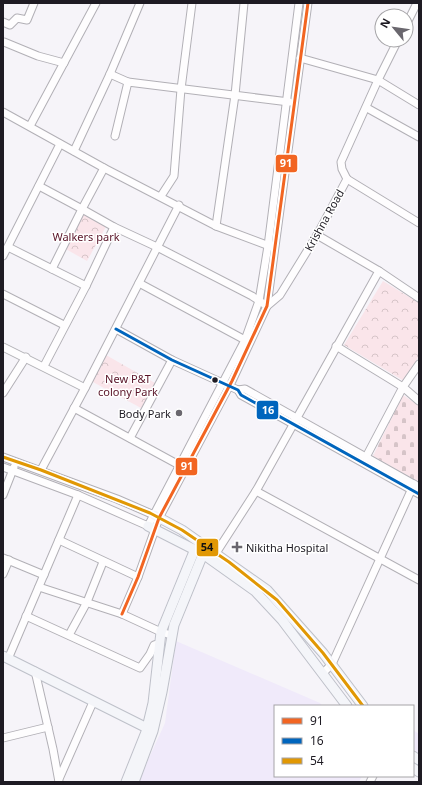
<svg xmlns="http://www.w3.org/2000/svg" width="422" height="785" font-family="'Noto Sans',sans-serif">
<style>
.built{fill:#f0eafa}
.cemetery{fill:url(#cemetery-stones)}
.park{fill:url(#park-crowns)}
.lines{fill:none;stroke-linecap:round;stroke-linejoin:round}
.minor-casing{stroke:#b2b0b6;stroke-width:9}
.major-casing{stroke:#bec0c9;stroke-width:11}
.minor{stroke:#fefdfe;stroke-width:7}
.major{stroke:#f4f5f9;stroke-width:9}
.bus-1-casing{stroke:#fff;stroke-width:6}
.bus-2-casing{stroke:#fff;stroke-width:6}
.bus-3-casing{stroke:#fff;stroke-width:6}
.bus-1{stroke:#f26522;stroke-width:3}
.bus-2{stroke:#0065bd;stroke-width:3}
.bus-3{stroke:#e19804;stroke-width:3}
.bus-dot{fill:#1e1b23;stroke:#fff;stroke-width:1.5}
.poi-dot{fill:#6a676e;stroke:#fff;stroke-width:1.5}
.labels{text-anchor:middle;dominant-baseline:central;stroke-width:3;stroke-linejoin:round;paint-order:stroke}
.street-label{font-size:11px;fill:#1e1b23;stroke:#fff}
.park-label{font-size:11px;fill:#581226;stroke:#fff}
.poi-label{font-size:11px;fill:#1e1b23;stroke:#fff;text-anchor:end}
.line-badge{stroke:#fff;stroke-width:1.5}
.badge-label{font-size:11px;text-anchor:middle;font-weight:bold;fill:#fff}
.pale-badge-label{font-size:11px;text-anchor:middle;font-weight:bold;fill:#111}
</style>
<defs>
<pattern id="cemetery-stones" width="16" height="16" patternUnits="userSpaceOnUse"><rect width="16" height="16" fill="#fae5ea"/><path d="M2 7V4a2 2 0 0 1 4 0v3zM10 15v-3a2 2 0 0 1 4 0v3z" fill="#d6c4c8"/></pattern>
<pattern id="park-crowns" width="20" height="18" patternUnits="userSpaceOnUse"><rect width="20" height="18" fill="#fae5ea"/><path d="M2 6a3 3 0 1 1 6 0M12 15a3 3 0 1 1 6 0" fill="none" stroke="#d6c4c8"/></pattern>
</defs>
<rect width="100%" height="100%" fill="#f6f4f9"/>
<!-- built -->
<g class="built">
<polygon points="176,641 320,703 322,706 275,706 275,776 362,776 359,782 138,782 165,723"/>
<polygon points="413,730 419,734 419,753 413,749"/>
</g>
<!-- cemetery -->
<polygon class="cemetery" points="403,395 419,406 419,482 373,456"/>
<!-- park -->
<g class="park">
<polygon points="85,210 108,223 87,261 64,248"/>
<polygon points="383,281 419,303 419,356 404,381 344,345"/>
<polygon points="106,355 155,383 151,395 141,408 91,381"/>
</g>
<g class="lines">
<!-- minor casing -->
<g class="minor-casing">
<g id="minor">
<polyline points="3,22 10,25 17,18 27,20 34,3"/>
<polyline points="406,25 417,3"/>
<polyline points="4,42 38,56 64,63"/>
<polyline points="300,58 378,80 419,105"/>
<polyline points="110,74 128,82"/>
<polyline points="367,108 419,137"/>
<polyline points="3,112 104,168 216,226 272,247"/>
<polyline points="30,126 96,3"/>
<polyline points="115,136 128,82 289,102"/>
<polyline points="74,151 110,74 140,3"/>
<polyline points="104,168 82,209 114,227 157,247 252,296 267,306 280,295 317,235 347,179"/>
<polyline points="347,179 342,169 341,162 378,80 398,40"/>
<polyline points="347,179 419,223"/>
<polyline points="39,186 82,209 52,269"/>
<polyline points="161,196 174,176 181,89 192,3"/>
<polyline points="216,226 235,95 244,3"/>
<polyline points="317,235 379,271"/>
<polyline points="8,247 86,286"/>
<polyline points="3,256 60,144"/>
<polyline points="139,283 245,340"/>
<polyline points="3,294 64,325"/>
<polyline points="116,329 172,360 238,390 241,395 419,494"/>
<polyline points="336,346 403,387 419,401"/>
<polyline points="3,347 85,388"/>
<polyline points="44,366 86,286 114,227"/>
<polyline points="238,390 245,389 419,487"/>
<polyline points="3,393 26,357"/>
<polyline points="74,408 179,465"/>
<polyline points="130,438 172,360"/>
<polyline points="3,457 117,499 154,515"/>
<polyline points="366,457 403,387 419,364"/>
<polyline points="3,467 78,495 148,526 245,340 259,301 268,246 299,3"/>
<polyline points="41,470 85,388 179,205"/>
<polyline points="256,491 419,580"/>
<polyline points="3,495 14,467"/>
<polyline points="59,540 138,577"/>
<polyline points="216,553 256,491 379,271 419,298"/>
<polyline points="3,558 44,575"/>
<polyline points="3,574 9,560"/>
<polyline points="39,587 122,614 161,632 171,635"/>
<polyline points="122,614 138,577 159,518 232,381 267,306 308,3"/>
<polyline points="26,616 140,668 150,654 154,645 160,643"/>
<polyline points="69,635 87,602 103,562"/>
<polyline points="8,659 78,495"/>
<polyline points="35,671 53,749 59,782"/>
<polyline points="323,673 332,664 414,484"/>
<polyline points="3,738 48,727"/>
<polyline points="59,779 93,702"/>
<polyline points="370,782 373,776"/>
</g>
</g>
<!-- major casing -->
<g class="major-casing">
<g id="major">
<polyline points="154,515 182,530 267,590 323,653 363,706"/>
<polyline points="148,526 203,554 255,591 282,620 347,706"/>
<polyline points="3,656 147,728"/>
<polyline points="413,756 419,760"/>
<polyline points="413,768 419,772"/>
<polyline points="126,782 146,732 153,703 161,632 195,549"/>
<polyline points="134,782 153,731 162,692 174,625 203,554"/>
</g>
</g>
<!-- minor -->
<use href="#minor" class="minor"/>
<!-- major -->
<use href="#major" class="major"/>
<!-- bus-1 casing -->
<g class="bus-1-casing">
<polyline id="bus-1" points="122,614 138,577 159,518 232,381 267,306 308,3"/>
</g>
<!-- bus-2 casing -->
<g class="bus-2-casing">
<polyline id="bus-2" points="116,329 172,360 238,390 241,395 419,494"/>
</g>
<!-- bus-3 casing -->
<g class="bus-3-casing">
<polyline id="bus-3" points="3,457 41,470 150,513 182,530 229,562 277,600 323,653 363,706"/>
</g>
<!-- bus-1 -->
<use href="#bus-1" class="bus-1"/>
<!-- bus-2 -->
<use href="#bus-2" class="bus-2"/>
<!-- bus-3 -->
<use href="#bus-3" class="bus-3"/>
</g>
<!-- markers -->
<circle class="bus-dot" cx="215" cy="380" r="3.5"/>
<g class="poi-dot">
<circle cx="179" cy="413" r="4"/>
<path d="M235 541h4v4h4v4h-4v4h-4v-4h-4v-4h4z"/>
</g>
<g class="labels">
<!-- street labels -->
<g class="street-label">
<text transform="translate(324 220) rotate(-61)">Krishna Road</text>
</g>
<!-- park labels -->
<g class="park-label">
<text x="86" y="236">Walkers park</text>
<text x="128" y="378">New P&amp;T<tspan x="128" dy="13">colony Park</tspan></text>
</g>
<!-- poi labels -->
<g class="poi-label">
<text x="171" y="413">Body Park</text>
<text x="246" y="547" text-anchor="start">Nikitha Hospital</text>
</g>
</g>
<g class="line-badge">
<rect x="275" y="154" width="23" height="19" rx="4" fill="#f26522"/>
<rect x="256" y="400" width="23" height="20" rx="4" fill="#0065bd"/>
<rect x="175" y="457" width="23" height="19" rx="4" fill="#f26522"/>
<rect x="196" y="538" width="23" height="19" rx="4" fill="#e19804"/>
</g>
<g class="badge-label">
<text x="286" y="167">91</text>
<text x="268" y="414">16</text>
<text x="187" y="470">91</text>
</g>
<g class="pale-badge-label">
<text x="207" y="551">54</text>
</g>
<!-- border -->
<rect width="422" height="785" fill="none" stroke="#1e1b23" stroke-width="8"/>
<!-- legend -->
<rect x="274" y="705" width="140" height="72" fill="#ffffff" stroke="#a5a4a7"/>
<rect x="282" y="718" width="20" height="6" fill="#f26522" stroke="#a5a4a7"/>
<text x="310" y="725" font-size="12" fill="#1e1b23">91</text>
<rect x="282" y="738" width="20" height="6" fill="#0065bd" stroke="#a5a4a7"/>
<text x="310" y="745" font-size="12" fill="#1e1b23">16</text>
<rect x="282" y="758" width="20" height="6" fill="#e19804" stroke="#a5a4a7"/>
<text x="310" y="765" font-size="12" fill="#1e1b23">54</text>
<!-- north arrow -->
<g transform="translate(394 28) rotate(299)"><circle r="19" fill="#ffffff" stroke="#a5a4a7"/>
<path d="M0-3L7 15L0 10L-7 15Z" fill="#6a676e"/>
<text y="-6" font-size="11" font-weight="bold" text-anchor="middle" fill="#1e1b23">N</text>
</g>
</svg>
